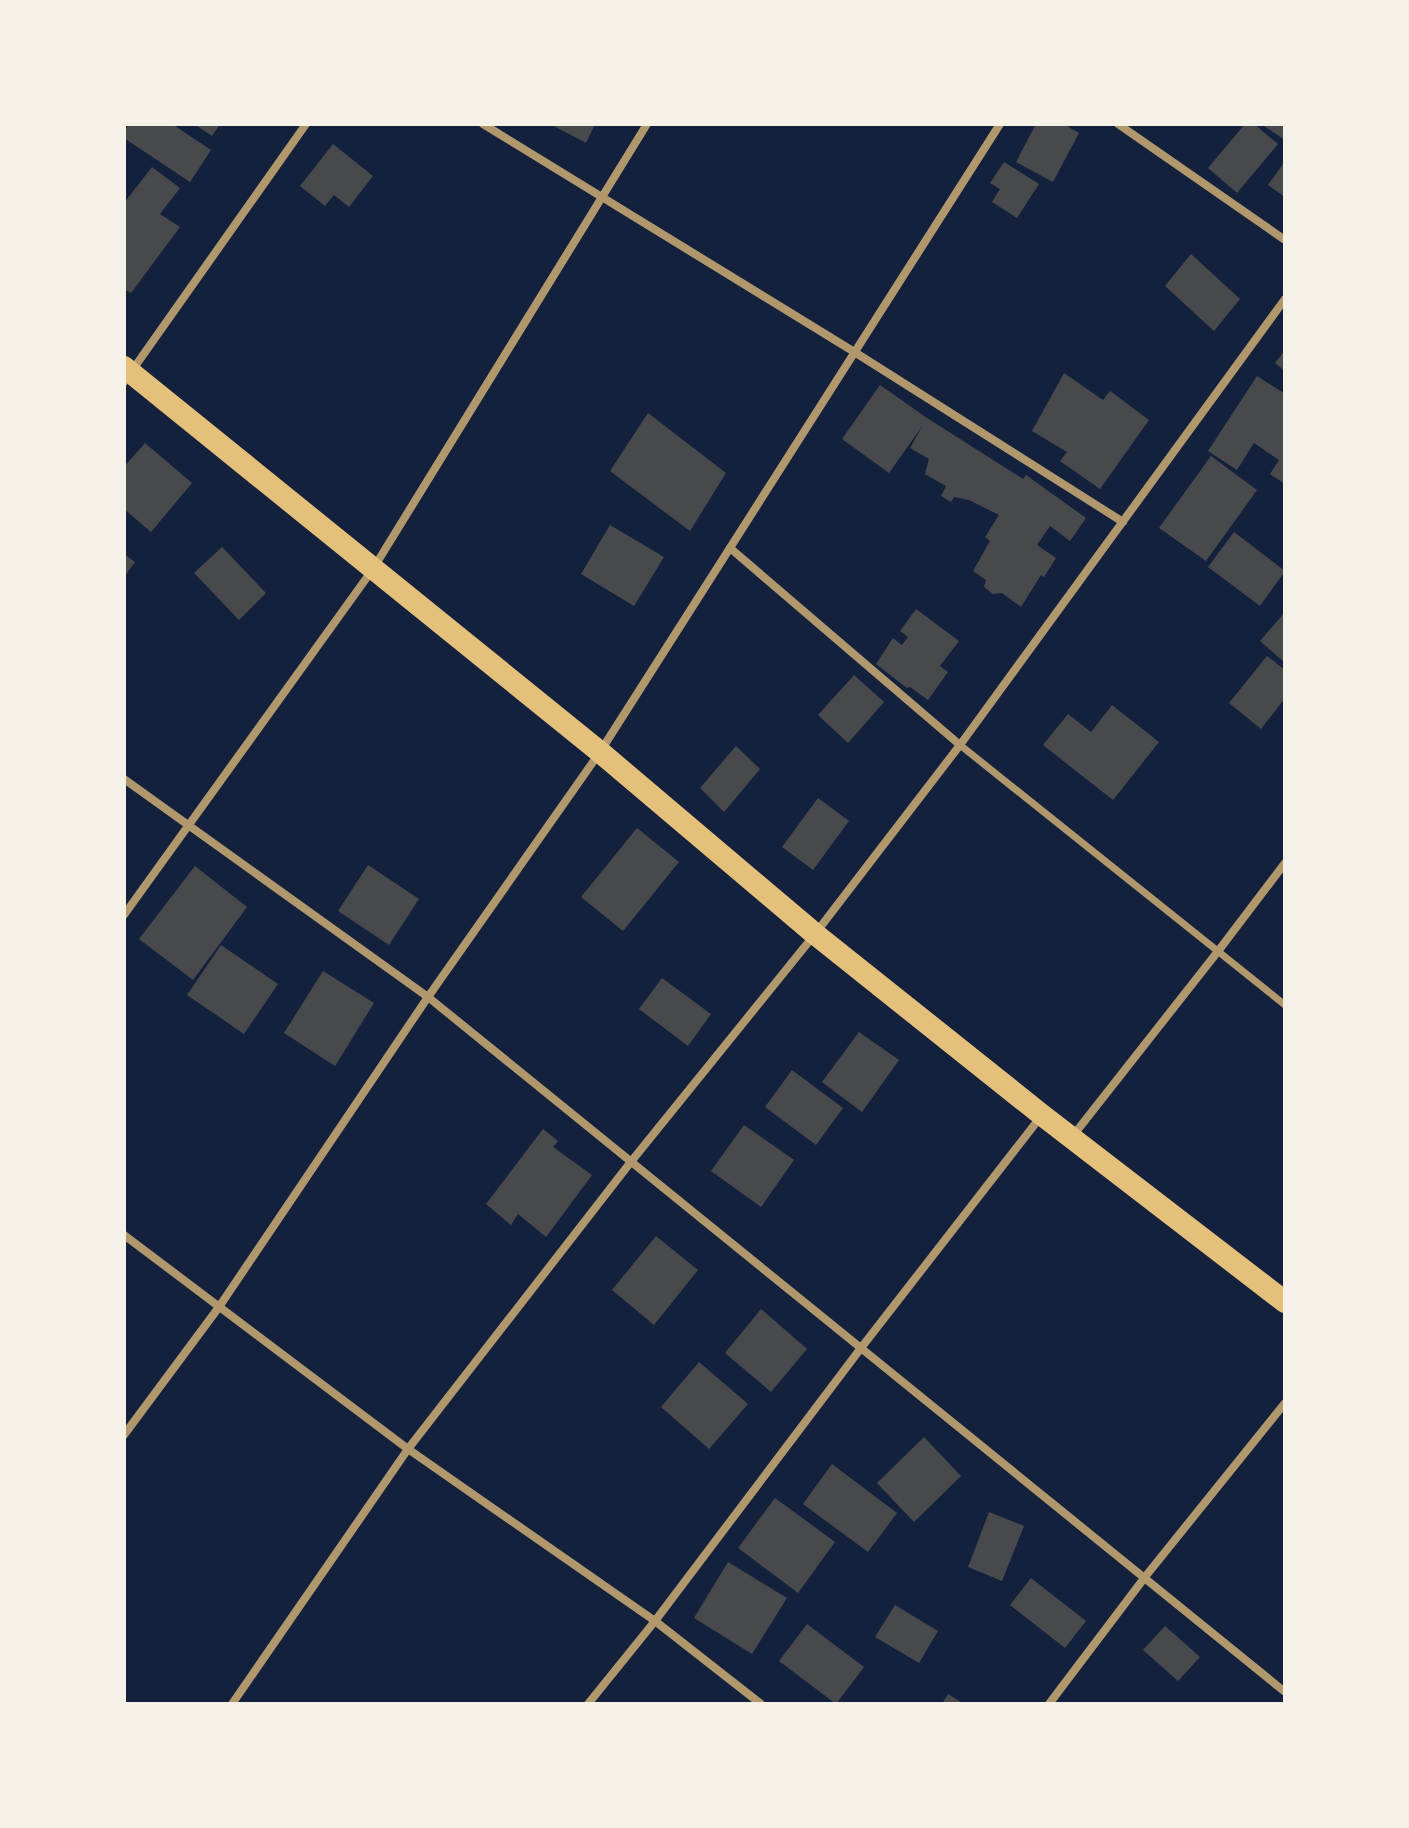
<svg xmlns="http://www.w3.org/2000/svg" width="1409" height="1828" font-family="'Fira Sans',sans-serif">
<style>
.building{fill:#48494c}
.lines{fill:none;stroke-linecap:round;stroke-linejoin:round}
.pedestrian{stroke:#b1986c;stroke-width:7}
.minor{stroke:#b1986c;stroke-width:8}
.trunk{stroke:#e5c07b;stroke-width:22}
</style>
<rect width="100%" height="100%" fill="#14213d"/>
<!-- building -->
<g class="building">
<polygon points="129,124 172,124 211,150 190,182 124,138 124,131"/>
<polygon points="194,124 220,124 212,136"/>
<polygon points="550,124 595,124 586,143"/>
<polygon points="1036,124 1063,124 1079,133 1053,182 1016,162"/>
<polygon points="1245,124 1254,124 1278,144 1237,193 1208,168"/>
<polygon points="1261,124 1285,124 1285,140"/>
<polygon points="333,144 373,176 349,207 334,195 325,206 300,186"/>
<polygon points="1285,161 1285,197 1268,185"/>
<polygon points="1004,162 1039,184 1017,218 992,202 1000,189 990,183"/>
<polygon points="152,167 180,188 160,214 180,227 131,293 124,289 124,203"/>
<polygon points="1191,254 1240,299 1214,331 1165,286"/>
<polygon points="1285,350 1285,371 1275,363"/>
<polygon points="1064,373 1103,400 1110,391 1149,420 1100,489 1060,461 1067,452 1032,431"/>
<polygon points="1257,376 1285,394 1285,484 1270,474 1279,460 1254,443 1237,470 1208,451"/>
<polygon points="880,385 927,418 1023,479 1026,475 1086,518 1070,541 1050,526 1037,545 1056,558 1044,577 1041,575 1021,607 1002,593 993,594 984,587 986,580 973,571 990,541 985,537 999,515 969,500 954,497 951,502 941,496 946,486 925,474 929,459 910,448 923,425 889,473 842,439"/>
<polygon points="648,413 726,473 690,531 610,471"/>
<polygon points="145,443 192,483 151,532 124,509 124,467"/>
<polygon points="1211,456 1257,490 1206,561 1159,528"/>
<polygon points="610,525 664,557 634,606 581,574"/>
<polygon points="1234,532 1285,571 1260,606 1208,567"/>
<polygon points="222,547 266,593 239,620 194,573"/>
<polygon points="124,554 135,562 124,577"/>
<polygon points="916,609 959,641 940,666 948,672 928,700 910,687 907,688 876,664 893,638 902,645 908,637 900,631"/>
<polygon points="1285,612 1285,663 1260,641"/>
<polygon points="1267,656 1285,670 1285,698 1261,729 1229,703"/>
<polygon points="854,675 884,702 848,743 818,715"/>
<polygon points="1112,705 1159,742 1113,800 1043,745 1068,714 1091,732"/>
<polygon points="736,746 760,769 724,812 700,788"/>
<polygon points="818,798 849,821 813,870 782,847"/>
<polygon points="637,828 679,862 623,931 581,897"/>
<polygon points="368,865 419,899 389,945 338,911"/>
<polygon points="195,866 247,907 193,980 139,939"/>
<polygon points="221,945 278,984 244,1034 187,995"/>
<polygon points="323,971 374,1003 335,1066 284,1033"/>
<polygon points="662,978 711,1014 688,1046 639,1009"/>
<polygon points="859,1032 899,1060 862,1112 822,1082"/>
<polygon points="792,1070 843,1108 816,1145 765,1107"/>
<polygon points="744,1125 794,1160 761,1207 711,1171"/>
<polygon points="543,1129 558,1141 553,1147 592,1175 546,1237 518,1214 511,1225 486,1204"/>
<polygon points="656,1236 698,1270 654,1325 612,1290"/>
<polygon points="761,1309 807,1349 771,1392 725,1353"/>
<polygon points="699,1362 748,1404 709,1449 661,1407"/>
<polygon points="924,1437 961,1476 914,1522 877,1483"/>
<polygon points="832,1464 897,1513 868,1552 803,1504"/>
<polygon points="775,1498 835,1542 798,1593 738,1548"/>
<polygon points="989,1512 1024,1526 1002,1581 968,1567"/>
<polygon points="728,1562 787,1598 752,1654 694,1618"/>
<polygon points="1031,1578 1086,1621 1065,1648 1010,1605"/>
<polygon points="895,1605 938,1631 919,1663 875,1637"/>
<polygon points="807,1624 864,1667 836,1704 779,1661"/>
<polygon points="1165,1626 1200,1657 1178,1681 1143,1650"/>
<polygon points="948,1694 964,1704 942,1704"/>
</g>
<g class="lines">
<!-- pedestrian -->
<polyline class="pedestrian" points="960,745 1285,1005"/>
<!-- minor -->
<g class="minor">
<polyline points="483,124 856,353 1123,522"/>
<polyline points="1118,124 1285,240"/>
<polyline points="124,382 306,124"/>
<polyline points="730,548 960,745"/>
<polyline points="124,779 428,997 1285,1692"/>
<polyline points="124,915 373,569 647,124"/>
<polyline points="1072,1137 1219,950 1285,863"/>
<polyline points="124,1235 408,1449 655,1621 761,1704"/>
<polyline points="124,1435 219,1307 428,997 600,752 1000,124"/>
<polyline points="232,1704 408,1449 630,1163 815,934 960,745 1285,299"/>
<polyline points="588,1704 655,1621 861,1348 1042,1115"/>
<polyline points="1049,1704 1145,1577 1285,1403"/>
</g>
<!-- trunk -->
<polyline class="trunk" points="124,367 600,752 815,934 1042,1115 1285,1302"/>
</g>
<!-- border -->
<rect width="1409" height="1828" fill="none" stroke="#f6f1e7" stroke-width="252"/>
</svg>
